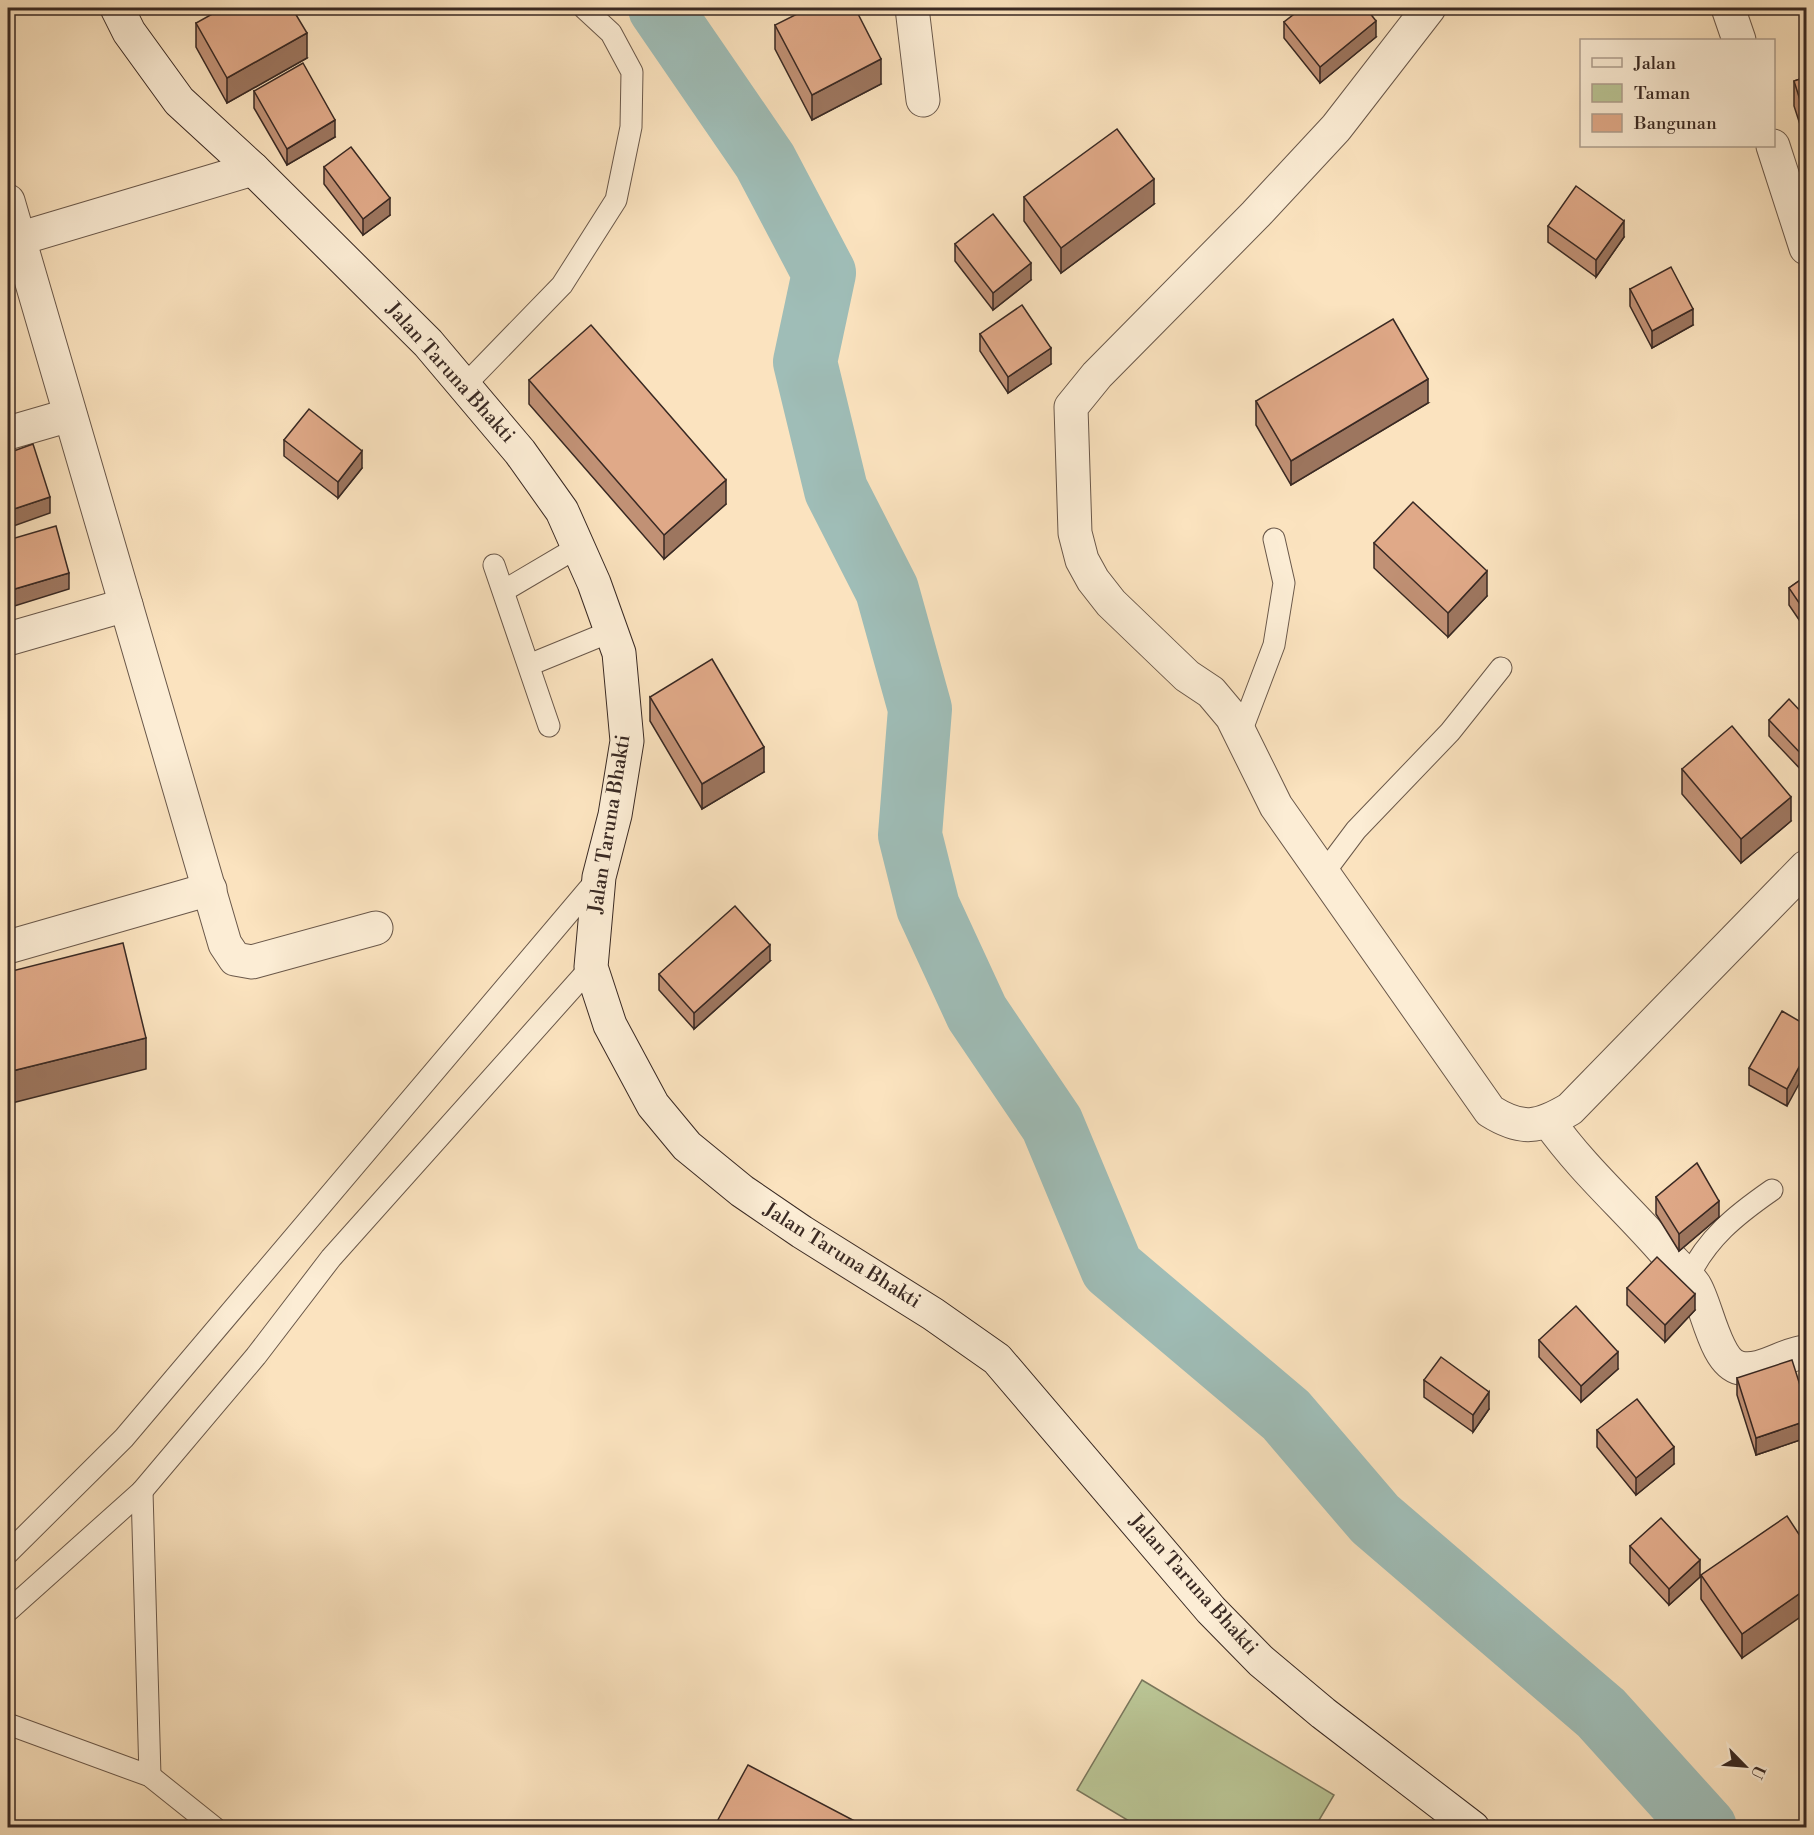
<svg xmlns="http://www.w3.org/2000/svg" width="1814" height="1835" font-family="'Libre Bodoni',serif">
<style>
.green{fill:#bac595;stroke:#7a775c;stroke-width:1.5}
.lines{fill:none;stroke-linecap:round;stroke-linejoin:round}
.river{stroke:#9fbdb7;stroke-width:64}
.lane-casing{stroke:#6a584a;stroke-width:23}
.street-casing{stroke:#6a584a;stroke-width:35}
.secondary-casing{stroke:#392923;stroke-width:35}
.lane{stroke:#fcedd5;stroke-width:21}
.street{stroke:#fcedd5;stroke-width:33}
.secondary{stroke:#fcedd5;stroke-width:33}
.wall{fill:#c19175;stroke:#392923;stroke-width:1.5}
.shaded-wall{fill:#9d765f;stroke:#392923;stroke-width:1.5}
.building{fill:#e0a988;stroke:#392923;stroke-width:1.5}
.labels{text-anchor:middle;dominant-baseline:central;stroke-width:4.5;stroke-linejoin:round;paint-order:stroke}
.street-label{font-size:20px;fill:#392923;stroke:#fcedd5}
</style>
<rect width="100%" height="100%" fill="#fbe3bf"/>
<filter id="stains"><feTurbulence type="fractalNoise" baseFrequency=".00333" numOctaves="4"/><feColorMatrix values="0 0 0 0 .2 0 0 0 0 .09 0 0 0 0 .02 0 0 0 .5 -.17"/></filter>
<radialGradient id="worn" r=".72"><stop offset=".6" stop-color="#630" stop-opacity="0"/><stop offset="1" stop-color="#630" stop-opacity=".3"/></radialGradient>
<!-- green -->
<polygon class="green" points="1142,1680 1334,1795 1315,1827 1139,1827 1077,1790"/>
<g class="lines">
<!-- river -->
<polyline class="river" points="660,8 765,161 824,273 805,362 836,490 887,590 920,709 910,835 928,907 977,1013 1052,1124 1112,1268 1286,1415 1375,1519 1601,1713 1705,1828"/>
<!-- lane casing -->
<g class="lane-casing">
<g id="lane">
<polyline points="464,386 562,285 616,200 631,127 632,72 611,33 584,8"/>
<polyline points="494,565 549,726"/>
<polyline points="505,590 578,547"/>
<polyline points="529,665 612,631"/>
<polyline points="1241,732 1274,645 1284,583 1274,539"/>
<polyline points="1323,874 1356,830 1450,732 1501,668"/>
<path d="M1688,1278C1707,1238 1736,1215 1772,1190"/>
<polyline points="142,1491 150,1776"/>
<polyline points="8,1553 124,1438 599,877"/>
<polyline points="8,1611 142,1491 256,1356 331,1258 591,967"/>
<polyline points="8,1724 150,1776 215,1828"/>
</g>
</g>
<!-- street casing -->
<g class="street-casing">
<g id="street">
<polyline points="912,8 923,100"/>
<path d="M1429,8L1336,128L1256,214L1097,375L1071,407L1075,533L1082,560L1093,580L1111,603L1187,676L1211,692L1232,717L1276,806L1490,1111C1522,1131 1538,1128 1570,1109L1806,867"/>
<polyline points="1728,8 1739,40"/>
<polyline points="1773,146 1806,248"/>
<polyline points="8,201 225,944 235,959 252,962 376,928"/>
<polyline points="8,242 253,169"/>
<polyline points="8,433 70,415"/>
<polyline points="8,639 126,605"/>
<polyline points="8,947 210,889"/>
<path d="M1549,1122C1583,1170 1626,1207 1665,1252C1674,1263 1687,1274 1695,1286C1707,1305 1715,1363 1740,1368C1762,1373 1785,1353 1806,1352"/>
</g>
</g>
<!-- secondary casing -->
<g class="secondary-casing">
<polyline id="secondary" points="117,8 129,32 179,101 253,169 428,343 520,452 562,511 594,583 619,653 627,741 615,815 599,877 591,967 610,1025 653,1105 687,1146 742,1191 802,1232 933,1314 997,1359 1211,1610 1261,1661 1323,1713 1473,1828"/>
</g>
<!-- lane -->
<use href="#lane" class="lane"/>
<!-- street -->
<use href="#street" class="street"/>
<!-- secondary -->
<use href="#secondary" class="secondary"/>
</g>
<!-- wall -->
<g class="wall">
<polygon points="1284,22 1376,37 1320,83 1284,38"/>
<polygon points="196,23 307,58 227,103 196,47"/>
<polygon points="775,25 881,84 812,120 775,49"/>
<polygon points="1806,77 1806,143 1794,106 1794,81"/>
<polygon points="254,91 335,137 287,165 254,108"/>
<polygon points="324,167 390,215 363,235 324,184"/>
<polygon points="1024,197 1154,204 1061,273 1024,221"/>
<polygon points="1548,226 1624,237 1596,277 1548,242"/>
<polygon points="955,244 1031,280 993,310 955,261"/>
<polygon points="1630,289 1693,325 1652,348 1630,306"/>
<polygon points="980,334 1051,364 1008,393 980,351"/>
<polygon points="529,380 726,504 664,559 529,404"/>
<polygon points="1256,401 1428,403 1291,485 1256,425"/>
<polygon points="284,440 362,468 338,498 284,456"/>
<polygon points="1374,543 1487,596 1448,637 1374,568"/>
<polygon points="1806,576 1806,630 1789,605 1789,588"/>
<polygon points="650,697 764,772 702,809 650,721"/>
<polygon points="1806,717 1806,775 1769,736 1769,720"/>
<polygon points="1682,769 1791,821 1741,863 1682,794"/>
<polygon points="770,961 694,1029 659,990 659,974"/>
<polygon points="1806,1025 1787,1106 1749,1085 1749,1068"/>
<polygon points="1656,1197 1719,1217 1679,1251 1656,1214"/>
<polygon points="1627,1288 1695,1310 1665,1342 1627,1305"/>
<polygon points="1539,1340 1618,1369 1581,1402 1539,1357"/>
<polygon points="1737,1378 1806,1404 1806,1438 1756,1455 1737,1395"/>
<polygon points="1424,1380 1489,1409 1473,1432 1424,1397"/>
<polygon points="1597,1430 1674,1464 1636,1495 1597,1447"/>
<polygon points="1806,1545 1742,1658 1701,1599 1701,1575"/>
<polygon points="1630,1546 1700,1577 1669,1605 1630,1563"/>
</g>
<!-- shaded-wall -->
<g class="shaded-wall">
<polygon points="214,8 221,8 214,11"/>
<polygon points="1376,21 1376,37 1320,83 1320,67"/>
<polygon points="307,33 307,58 227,103 227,78"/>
<polygon points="881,59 881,84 812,120 812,95"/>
<polygon points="335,120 335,137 287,165 287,149"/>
<polygon points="1154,179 1154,204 1061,273 1061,248"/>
<polygon points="390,198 390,215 363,235 363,219"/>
<polygon points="1624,221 1624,237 1596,277 1596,260"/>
<polygon points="1031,263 1031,280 993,310 993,293"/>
<polygon points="1693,309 1693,325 1652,348 1652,331"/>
<polygon points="1051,348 1051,364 1008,393 1008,377"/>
<polygon points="1428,379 1428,403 1291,485 1291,461"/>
<polygon points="13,390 13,406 8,408 8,391"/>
<polygon points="362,451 362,468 338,498 338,482"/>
<polygon points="726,480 726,504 664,559 664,535"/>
<polygon points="50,497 50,513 8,528 8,511"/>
<polygon points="1487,571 1487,596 1448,637 1448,613"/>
<polygon points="69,573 69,589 8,608 8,591"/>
<polygon points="764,747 764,772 702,809 702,784"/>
<polygon points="1791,797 1791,821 1741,863 1741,839"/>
<polygon points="14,888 14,920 8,922 8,890"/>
<polygon points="770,945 770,961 694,1029 694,1013"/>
<polygon points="146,1038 146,1069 8,1104 8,1072"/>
<polygon points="1806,1054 1806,1071 1787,1106 1787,1089"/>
<polygon points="1719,1201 1719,1217 1679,1251 1679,1234"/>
<polygon points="1695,1294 1695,1310 1665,1342 1665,1325"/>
<polygon points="1618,1352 1618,1369 1581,1402 1581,1386"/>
<polygon points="1489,1392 1489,1409 1473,1432 1473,1415"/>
<polygon points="1806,1421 1806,1438 1756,1455 1756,1438"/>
<polygon points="1674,1447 1674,1464 1636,1495 1636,1478"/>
<polygon points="1700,1560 1700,1577 1669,1605 1669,1589"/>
<polygon points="1806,1589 1806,1613 1742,1658 1742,1634"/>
</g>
<!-- building -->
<g class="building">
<polygon points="223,8 292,8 307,33 227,78 196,23"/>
<polygon points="809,8 855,8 881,59 812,95 775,25"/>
<polygon points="1302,8 1366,8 1376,21 1320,67 1284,22"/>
<polygon points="303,63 335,120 287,149 254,91"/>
<polygon points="1806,77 1806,119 1794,81"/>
<polygon points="1117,129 1154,179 1061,248 1024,197"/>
<polygon points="351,147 390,198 363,219 324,167"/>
<polygon points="1576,186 1624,221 1596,260 1548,226"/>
<polygon points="993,214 1031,263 993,293 955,244"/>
<polygon points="1671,267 1693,309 1652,331 1630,289"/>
<polygon points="1022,305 1051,348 1008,377 980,334"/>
<polygon points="1393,319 1428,379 1291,461 1256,401"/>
<polygon points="591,325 726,480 664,535 529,380"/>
<polygon points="8,367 13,390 8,391"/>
<polygon points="309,409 362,451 338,482 284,440"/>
<polygon points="33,444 50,497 8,511 8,453"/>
<polygon points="1413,502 1487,571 1448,613 1374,543"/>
<polygon points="56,526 69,573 8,591 8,540"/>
<polygon points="1806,576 1806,613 1789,588"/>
<polygon points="712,659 764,747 702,784 650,697"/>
<polygon points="1789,699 1806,717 1806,759 1769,720"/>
<polygon points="1732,726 1791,797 1741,839 1682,769"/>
<polygon points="8,862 14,888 8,890"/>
<polygon points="735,906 770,945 694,1013 659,974"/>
<polygon points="123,943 146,1038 8,1072 8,972"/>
<polygon points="1782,1011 1806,1025 1806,1054 1787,1089 1749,1068"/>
<polygon points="1697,1163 1719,1201 1679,1234 1656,1197"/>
<polygon points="1657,1257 1695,1294 1665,1325 1627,1288"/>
<polygon points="1576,1306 1618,1352 1581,1386 1539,1340"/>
<polygon points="1441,1357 1489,1392 1473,1415 1424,1380"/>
<polygon points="1792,1360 1806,1404 1806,1421 1756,1438 1737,1378"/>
<polygon points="1637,1399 1674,1447 1636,1478 1597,1430"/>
<polygon points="1787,1516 1806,1545 1806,1589 1742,1634 1701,1575"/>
<polygon points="1661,1518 1700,1560 1669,1589 1630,1546"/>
<polygon points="748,1765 866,1827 714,1827"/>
</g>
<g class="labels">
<!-- street labels -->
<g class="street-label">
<text transform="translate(450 373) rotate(48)">Jalan Taruna Bhakti</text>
<text transform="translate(610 824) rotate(-81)">Jalan Taruna Bhakti</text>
<text transform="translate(842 1256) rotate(32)">Jalan Taruna Bhakti</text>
<text transform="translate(1193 1585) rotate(48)">Jalan Taruna Bhakti</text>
</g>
</g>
<!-- margin -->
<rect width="1814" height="1835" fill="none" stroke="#fbe3bf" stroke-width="30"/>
<rect x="9" y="9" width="1796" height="1817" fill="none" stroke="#392923" stroke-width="3"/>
<rect x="15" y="15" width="1784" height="1805" fill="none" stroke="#392923" stroke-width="1.5"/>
<!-- legend -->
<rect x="1580" y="39" width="195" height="108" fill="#fcedd5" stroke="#ae9f8e" stroke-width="1.5"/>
<rect x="1592" y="58" width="30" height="9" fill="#fcedd5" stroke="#ae9f8e" stroke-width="1.5"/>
<text x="1634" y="69" font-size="18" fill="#392923">Jalan</text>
<rect x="1592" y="84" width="30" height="18" fill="#bac595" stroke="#ae9f8e" stroke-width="1.5"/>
<text x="1634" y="99" font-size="18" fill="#392923">Taman</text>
<rect x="1592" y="114" width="30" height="18" fill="#e0a988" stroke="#ae9f8e" stroke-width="1.5"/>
<text x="1634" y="129" font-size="18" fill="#392923">Bangunan</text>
<!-- north arrow -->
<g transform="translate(1745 1766) rotate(115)" stroke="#fcedd5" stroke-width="4.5" paint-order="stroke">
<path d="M0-4.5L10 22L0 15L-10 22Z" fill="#392923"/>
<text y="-9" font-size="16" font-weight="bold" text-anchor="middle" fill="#392923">U</text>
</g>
<rect width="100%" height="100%" filter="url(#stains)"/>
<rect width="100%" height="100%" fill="url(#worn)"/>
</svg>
